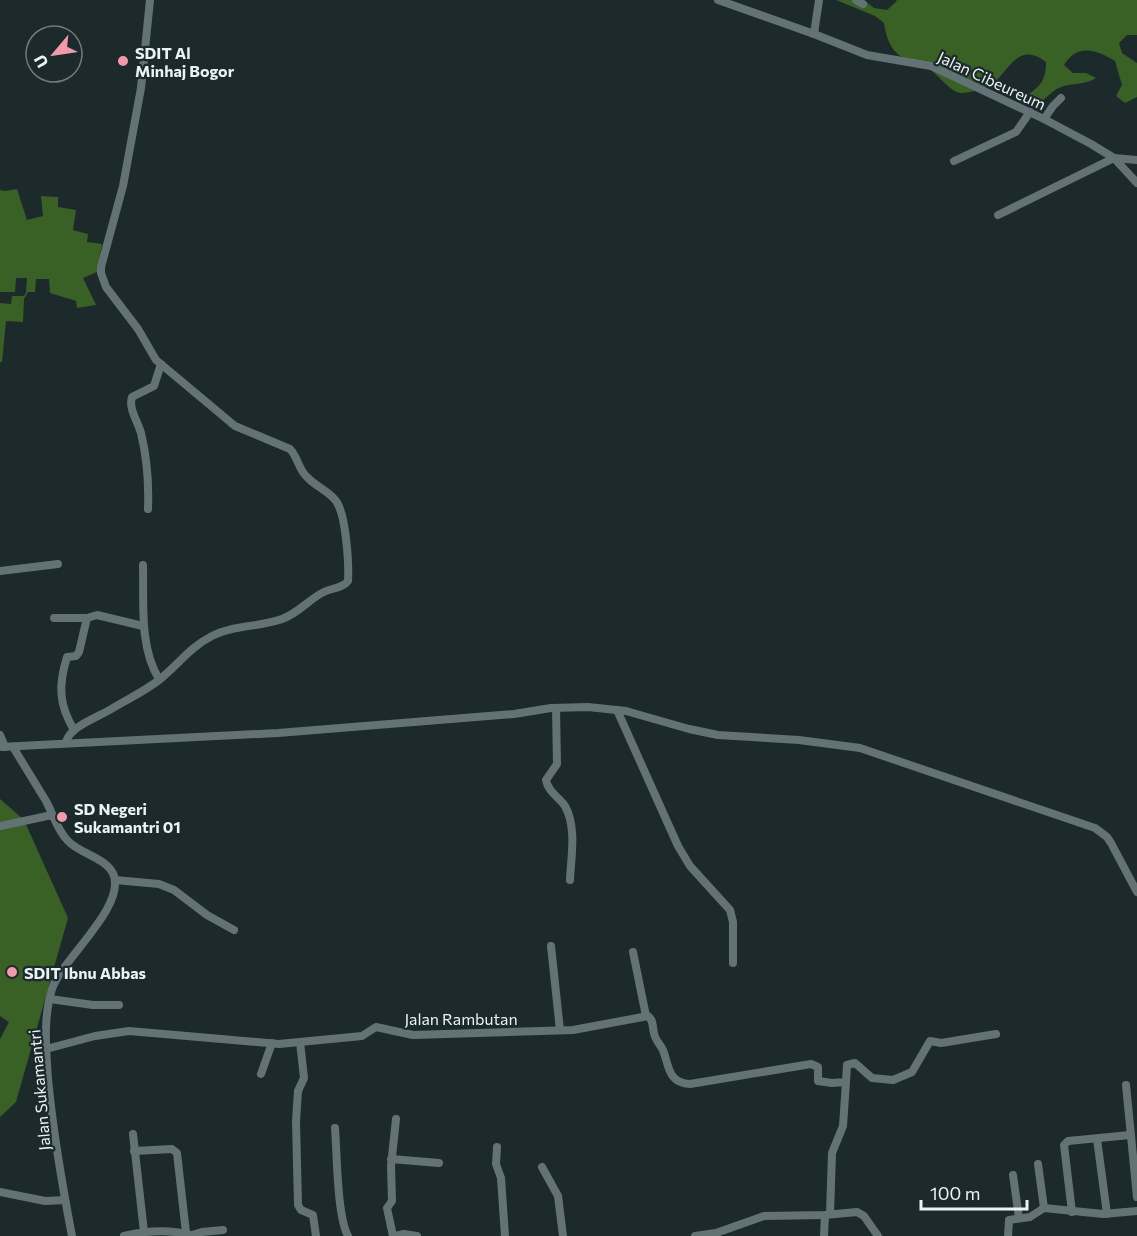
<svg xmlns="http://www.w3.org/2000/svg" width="1137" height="1236" font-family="Commissioner,sans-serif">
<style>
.forest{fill:#396025}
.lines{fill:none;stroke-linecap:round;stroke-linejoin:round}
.minor{stroke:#637375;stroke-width:8}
.poi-dot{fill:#f39aaa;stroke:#1c2a2c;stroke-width:2}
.labels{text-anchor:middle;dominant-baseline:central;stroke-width:4.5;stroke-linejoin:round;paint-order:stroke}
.poi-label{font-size:16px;font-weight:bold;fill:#eaf3f4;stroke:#1c2a2c;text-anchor:start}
.street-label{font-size:16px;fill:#eaf3f4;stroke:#1c2a2c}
</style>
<rect width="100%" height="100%" fill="#1c2a2c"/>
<!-- forest -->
<g class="forest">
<path d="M836,0H864L874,8L887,10L897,1L896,0H1137V35H1127L1119,43L1122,53L1137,63V97L1125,103L1116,96L1122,85L1115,61C1096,50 1078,43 1064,65L1073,73H1086L1096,78C1085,85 1075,83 1064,86C1052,89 1046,100 1036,105L1029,94C1042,85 1046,78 1046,62C1021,43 1012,64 996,81C989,88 971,93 961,93C949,92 938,73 925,66C918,63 910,62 903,58C890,50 886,37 884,23L875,16Z"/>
<polygon points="17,189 27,220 43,216 41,196 58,197 58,207 76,210 73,230 88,234 87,242 102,244 97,272 83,278 96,305 77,308 76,301 50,293 49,279 36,279 35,292 28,292 24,299 23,322 6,321 2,362 0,362 0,303 11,304 12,296 24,296 26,293 27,278 16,278 15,292 0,292 0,190 5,191"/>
<polygon points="0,799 24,820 68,918 16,1102 0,1117 0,1039 9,1022 0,1016"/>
</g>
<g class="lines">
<!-- minor -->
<g class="minor">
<polyline points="718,0 814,34 867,55 931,66 1044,119 1091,144 1114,158 1137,183"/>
<polyline points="856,0 863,4"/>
<polyline points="814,34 819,0"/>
<polyline points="1044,119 1053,106 1061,98"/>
<polyline points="954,161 1016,132 1030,112"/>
<polyline points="998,215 1114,158 1137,160"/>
<path d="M148,509C149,483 147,458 141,433C138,422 128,408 132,397L154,386L161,364"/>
<path d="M143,565C144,602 139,647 159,679"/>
<polyline points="0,571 58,564"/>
<path d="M54,618H87L79,652L76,656L67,657C58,686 59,705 74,730"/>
<polyline points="87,618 97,615 143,626"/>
<path d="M556,708L557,764L546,780C548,792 559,797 565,806C577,828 571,856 570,880"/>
<polyline points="617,710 678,846 690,866 730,910 733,922 733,963"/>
<polyline points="0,735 5,747"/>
<path d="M66,742C70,726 99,717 113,708C128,699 145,691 159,680C178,665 190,647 212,636C233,625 260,627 282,619C299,613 309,599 324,592C332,588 343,588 348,581C349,564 346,514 336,501C329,491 315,486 307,477C298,469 298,457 290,449L235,426L156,360L138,329L106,287L101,273V267L123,186L141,88L150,0"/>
<polyline points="0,747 278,733 514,714 551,708 588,707 626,711 689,729 718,735 799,740 860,748 1095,828 1107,837 1111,843 1137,892"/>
<path d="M13,747C24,765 35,783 46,801C53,814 57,830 68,841C80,854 108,858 114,876C124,909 62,959 52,989C43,1018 46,1049 48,1079C53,1132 62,1184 72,1236"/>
<polyline points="0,826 52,815"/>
<polyline points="115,880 159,884 174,890 207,915 234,930"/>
<polyline points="551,946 560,1030"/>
<polyline points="633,952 646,1016"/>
<polyline points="50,999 93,1005 119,1005"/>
<polyline points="300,1042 304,1078 298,1091 296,1121 298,1205 301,1210 313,1215 316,1236"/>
<path d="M46,1049L95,1036L129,1031L279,1044L362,1036L376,1027L413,1035L573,1030L648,1016C654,1021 652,1026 654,1033C655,1040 660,1044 663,1050C669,1066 668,1083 690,1084L811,1064L818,1067V1081L832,1083L846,1082L847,1065L855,1063L872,1078L893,1080L912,1072L930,1041L941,1043L996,1034"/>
<polyline points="261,1074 272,1043"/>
<polyline points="1126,1085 1137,1197"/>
<path d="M335,1128C337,1153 337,1216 348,1236"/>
<polyline points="133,1134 144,1232"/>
<polyline points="1097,1139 1107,1214"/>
<polyline points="497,1147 496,1164 501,1178 505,1236"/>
<polyline points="134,1151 172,1149 177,1153 186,1233"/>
<polyline points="391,1159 439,1163"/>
<polyline points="1038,1164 1044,1208"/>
<polyline points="542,1167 558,1196 563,1236"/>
<polyline points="1013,1175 1019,1218"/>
<polyline points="0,1192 45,1201 65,1200"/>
<polyline points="1072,1212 1064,1145 1068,1141 1130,1135"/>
<polyline points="830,1214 832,1153 843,1126 846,1082"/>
<polyline points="192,1235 202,1232 223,1230"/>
<path d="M124,1236C148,1230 171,1229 195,1236"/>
<polyline points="393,1236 387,1208 392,1201 391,1166 396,1119"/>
<polyline points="395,1236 404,1234 417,1236"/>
<polyline points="695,1236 716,1233 764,1216 825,1215 857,1212 864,1216 878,1236"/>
<polyline points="824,1236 825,1215"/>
<polyline points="1008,1236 1009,1220 1030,1217 1044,1208 1103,1214 1137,1211"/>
</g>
</g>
<!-- markers -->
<g class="poi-dot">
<circle cx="123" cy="61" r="6"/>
<circle cx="62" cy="817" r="6"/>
<circle cx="12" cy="972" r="6"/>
</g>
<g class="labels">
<!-- poi labels -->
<g class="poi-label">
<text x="135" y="52">SDIT Al<tspan x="135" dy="18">Minhaj Bogor</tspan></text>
<text x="74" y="808">SD Negeri<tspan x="74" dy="18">Sukamantri 01</tspan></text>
<text x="24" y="972">SDIT Ibnu Abbas</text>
</g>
<!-- street labels -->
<g class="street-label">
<text transform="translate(992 80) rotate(25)">Jalan Cibeureum</text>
<text x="461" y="1018">Jalan Rambutan</text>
<text transform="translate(39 1090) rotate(-95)">Jalan Sukamantri</text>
</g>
</g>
<!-- north arrow -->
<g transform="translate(54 54) rotate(241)"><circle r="28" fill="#1c2a2c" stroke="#6e7a7c" stroke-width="1.5"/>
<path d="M0-4.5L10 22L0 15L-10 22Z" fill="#f39aaa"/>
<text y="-9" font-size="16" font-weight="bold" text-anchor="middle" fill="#eaf3f4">U</text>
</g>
<!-- scale -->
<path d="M921 1200v9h106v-9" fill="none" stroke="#eaf3f4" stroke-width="3"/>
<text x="930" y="1200" font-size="18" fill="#eaf3f4" stroke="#1c2a2c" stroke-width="4.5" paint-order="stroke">100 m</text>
</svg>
